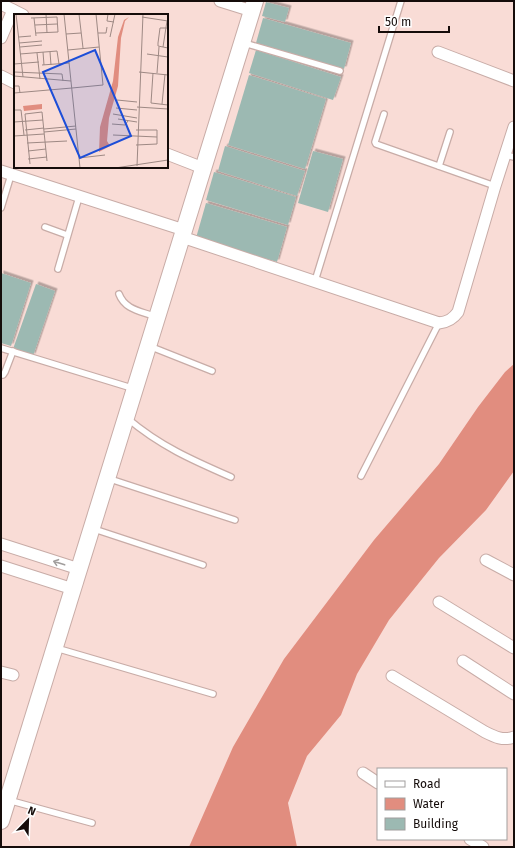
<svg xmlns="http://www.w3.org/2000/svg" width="515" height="848" font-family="'Fira Sans',sans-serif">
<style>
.water{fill:#e18d7f}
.building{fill:#9cb9b2;filter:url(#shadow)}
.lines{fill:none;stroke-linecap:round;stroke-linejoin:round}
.lane-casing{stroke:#c8aca7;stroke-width:8}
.street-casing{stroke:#c8aca7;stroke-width:13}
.secondary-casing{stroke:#c8aca7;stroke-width:18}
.lane{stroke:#fff;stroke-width:5.5}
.street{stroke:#fff;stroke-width:11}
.secondary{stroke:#fff;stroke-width:16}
.oneway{stroke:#a19e9d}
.inset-road{fill:none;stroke:#9e8984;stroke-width:1}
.view{fill:#1d4ed8;fill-opacity:0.15;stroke:#1d4ed8;stroke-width:2}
.inset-edge{fill:none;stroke:#150c0a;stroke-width:2}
</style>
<defs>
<filter id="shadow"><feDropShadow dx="2.5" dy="-2.5" stdDeviation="0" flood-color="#0004"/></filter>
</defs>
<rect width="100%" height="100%" fill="#f9dcd6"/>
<!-- water -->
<polygon class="water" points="514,364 514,471 486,510 439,558 389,620 357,674 341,715 307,756 288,803 297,847 189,847 233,747 284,659 374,540 439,464 478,407 505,372"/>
<!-- building -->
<g class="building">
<polygon points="266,2 289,8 285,22 262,16"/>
<polygon points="263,18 351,43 344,69 256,43"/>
<polygon points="256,50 341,77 333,100 249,73"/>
<polygon points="249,75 326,99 305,169 228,145"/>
<polygon points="225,146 305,171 297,196 218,171"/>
<polygon points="313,151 343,159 328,212 298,203"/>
<polygon points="214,172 296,197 288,225 206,200"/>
<polygon points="206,203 287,227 277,262 196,238"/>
<polygon points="1,273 31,283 11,346 1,343"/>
<polygon points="36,284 55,291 33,356 13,349"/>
</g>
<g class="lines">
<!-- lane casing -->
<g class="lane-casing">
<g id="lane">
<polyline points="244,43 340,71"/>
<polyline points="384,114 375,142 376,144 495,186"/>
<polyline points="505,155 514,157"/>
<polyline points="439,166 450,132"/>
<polyline points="1,208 11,175"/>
<polyline points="45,227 67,235"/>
<polyline points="58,269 79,197"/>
<polyline points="315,281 401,1"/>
<path d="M119,294C125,310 141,311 156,317"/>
<polyline points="149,346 212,371"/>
<polyline points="1,348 135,389"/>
<polyline points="1,375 3,375 5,372 13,351"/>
<path d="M127,418C160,446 192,460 231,477"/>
<polyline points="361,476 439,323"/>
<polyline points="107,478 235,520"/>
<polyline points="94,529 203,565"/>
<polyline points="56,648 213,694"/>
<polyline points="8,800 92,823"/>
</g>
</g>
<!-- street casing -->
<g class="street-casing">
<g id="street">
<polyline points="220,1 252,11"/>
<polyline points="1,4 23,15"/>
<polyline points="1,38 13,10"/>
<polyline points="438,52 514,81"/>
<polyline points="1,76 15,83"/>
<polyline points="167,154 203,168"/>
<polyline points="1,171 184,230"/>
<path d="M182,237L439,323C448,322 453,319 458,312L495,186L514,127"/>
<polyline points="1,544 79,569"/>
<polyline points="486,560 514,575"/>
<polyline points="1,566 73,589"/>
<polyline points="439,602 514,648"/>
<polyline points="463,661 514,694"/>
<polyline points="1,672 13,675"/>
<path d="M392,676L485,732C495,737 503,741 514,737"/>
<polyline points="363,773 378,783"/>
<polyline points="470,839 483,847"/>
</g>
</g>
<!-- secondary casing -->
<g class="secondary-casing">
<polyline id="secondary" points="1,821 255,1"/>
</g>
<!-- lane -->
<use href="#lane" class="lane"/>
<!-- street -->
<use href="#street" class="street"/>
<!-- secondary -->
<use href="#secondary" class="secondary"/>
</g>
<!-- one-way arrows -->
<defs><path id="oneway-shaft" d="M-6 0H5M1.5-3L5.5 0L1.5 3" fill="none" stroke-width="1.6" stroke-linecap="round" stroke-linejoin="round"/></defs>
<use class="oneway" href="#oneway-shaft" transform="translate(59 563) rotate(-162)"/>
<!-- overview -->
<g transform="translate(14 14)">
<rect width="154" height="154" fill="#f9dcd6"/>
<path d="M115,3L111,7L107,24L104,72L95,104L93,127L96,132L85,138L86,113L99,67L104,23L110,6ZM28,90V95L10,97L9,92Z" fill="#e18d7f"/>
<path class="inset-road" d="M2,0L9,63M32,0L33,19M50,0L66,154M65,0L69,34M94,0L93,7L100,8M128,3L154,7M17,4L43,3L44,18L22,19M20,4L22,22M21,11L43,10M154,14H146L144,29V32L154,34M84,19H92L93,13M52,20L67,19M5,23L17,22M96,23L101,0M5,29L28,27M6,33L28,31M149,33L153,7M54,36L85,33M29,38L30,51M36,38L37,51M23,39L26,65M6,40L43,37L45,50M133,40L154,43M0,50L25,48M28,51L55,49M0,58L48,60L49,67M125,58L154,61M139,59L137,89L154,91M143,59L145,33M0,62L57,67M0,72H5L6,79M58,74L89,71L82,0M0,79L58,74M103,86L123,88M148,90L151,60M123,93L154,95M102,94L123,96M0,96H7L10,121M99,100L123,104M104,105L123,108M0,108L29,106M98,110L111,111L114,107M30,115L62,112M11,116L30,114M30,118L62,115M99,121L143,123M0,122L30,120M13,129L53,127M122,131L143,130V116H122M14,137L32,135M65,144L91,141M14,145L33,143M16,150L11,100L28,98L33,147M123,152L129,0M101,154L154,146"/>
<path class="view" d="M81,36L117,122L66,144L29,58Z"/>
<rect width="154" height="154" class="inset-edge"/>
</g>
<!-- border -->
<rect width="515" height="848" fill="none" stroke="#150c0a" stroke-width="4"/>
<!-- legend -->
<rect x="377" y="768" width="130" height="72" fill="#ffffff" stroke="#a19e9d"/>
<rect x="385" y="781" width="20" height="6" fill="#ffffff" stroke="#a19e9d"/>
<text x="413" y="788" font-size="12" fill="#150c0a">Road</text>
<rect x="385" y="798" width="20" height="12" fill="#e18d7f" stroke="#a19e9d"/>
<text x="413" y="808" font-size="12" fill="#150c0a">Water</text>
<rect x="385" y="818" width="20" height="12" fill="#9cb9b2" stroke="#a19e9d"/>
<text x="413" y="828" font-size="12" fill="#150c0a">Building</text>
<!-- north arrow -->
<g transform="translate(28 820) rotate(23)" stroke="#ffffff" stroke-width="3" paint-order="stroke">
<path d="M0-3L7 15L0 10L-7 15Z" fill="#150c0a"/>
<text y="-6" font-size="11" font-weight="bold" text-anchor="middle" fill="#150c0a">N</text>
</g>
<!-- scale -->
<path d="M379 26v6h70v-6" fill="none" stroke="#150c0a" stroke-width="2"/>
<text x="385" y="26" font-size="12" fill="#150c0a" stroke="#ffffff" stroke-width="3" paint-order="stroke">50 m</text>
</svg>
